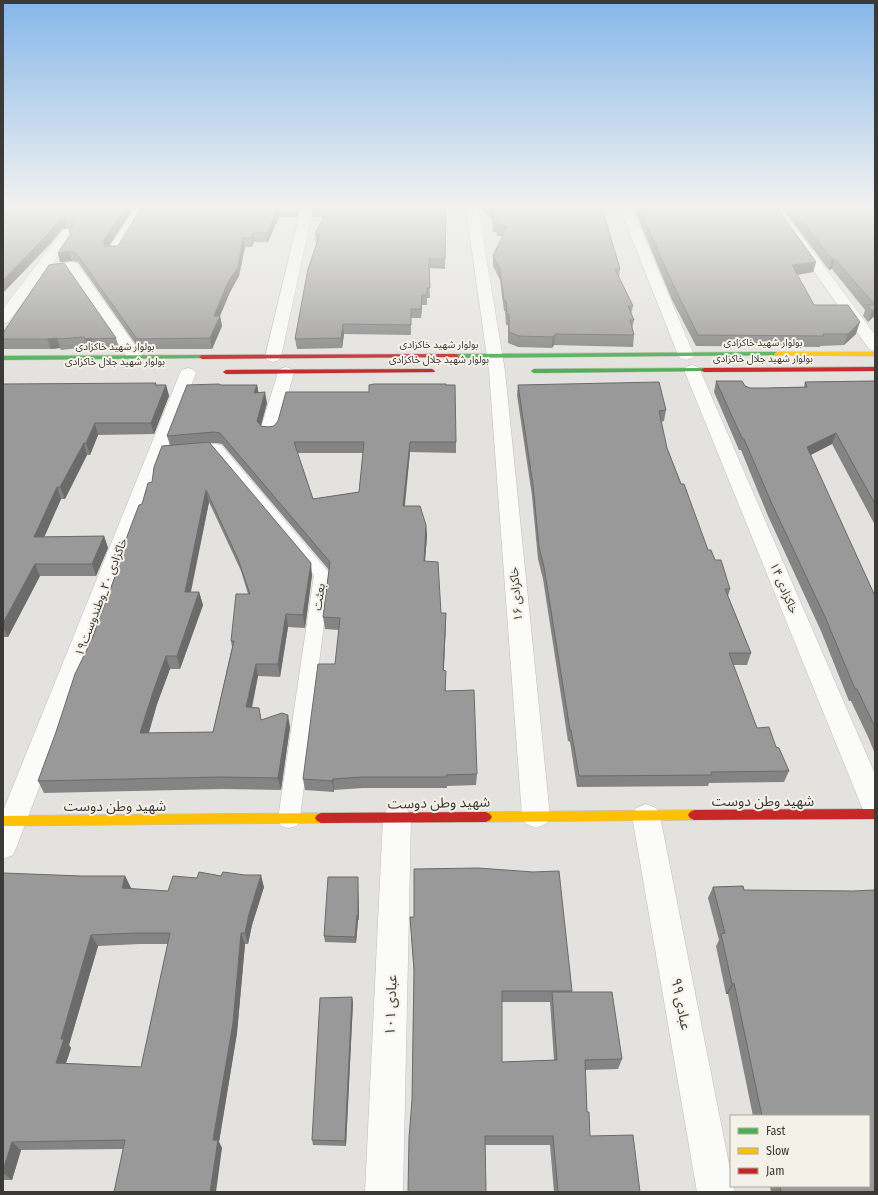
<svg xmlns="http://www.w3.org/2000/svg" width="878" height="1195" font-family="'Fira Sans Condensed','Noto Sans Arabic',sans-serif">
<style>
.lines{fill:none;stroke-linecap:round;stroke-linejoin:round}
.lane-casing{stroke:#bfbebb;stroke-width:1}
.street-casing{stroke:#bfbebb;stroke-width:1}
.fast-casing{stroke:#bfbebb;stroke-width:1}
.slow-casing{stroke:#bfbebb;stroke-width:1}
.jam-casing{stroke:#bfbebb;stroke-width:1}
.lane{fill:#fbfbfa;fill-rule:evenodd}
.street{fill:#fbfbfa;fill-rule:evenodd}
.fast{fill:#4caf50;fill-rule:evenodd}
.slow{fill:#ffc107;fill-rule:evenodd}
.jam{fill:#c62828;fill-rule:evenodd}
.wall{fill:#848484;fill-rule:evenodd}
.shaded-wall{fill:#6c6b6b}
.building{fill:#9a9999;stroke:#6c6b6b;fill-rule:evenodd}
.labels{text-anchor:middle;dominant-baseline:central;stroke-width:4;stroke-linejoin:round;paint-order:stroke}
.far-street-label{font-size:10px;fill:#3b3a37;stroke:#f4f1e8}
.street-label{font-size:12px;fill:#3b3a37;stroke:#f4f1e8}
.near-street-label{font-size:14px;fill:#3b3a37;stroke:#f4f1e8}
</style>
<rect width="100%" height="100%" fill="#e3e2de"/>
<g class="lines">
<!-- lane casing -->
<g class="lane-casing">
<polygon id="lane" points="216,444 221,445 330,574 300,819 297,826 289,828 281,826 278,819 314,575 212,453 190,454 185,453 183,450 185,447"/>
</g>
<!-- street casing -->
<g class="street-casing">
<g id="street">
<polygon points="135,208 147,208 119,254 109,254 107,251"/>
<polygon points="301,208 313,208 281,357 279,360 273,362 267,360 265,357"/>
<polygon points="466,208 478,208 505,371 550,816 546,824 536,828 526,824 522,816 489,371"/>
<polygon points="620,208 632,208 694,355 692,358 686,360 680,358 678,355"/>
<polygon points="769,208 781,208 875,335 875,351 869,349"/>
<polygon points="68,229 73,230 74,233 51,265 72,262 77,263 144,358 142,361 136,363 130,361 68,271 44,274 8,322 3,323 3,309 63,230"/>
<polygon points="692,365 698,367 700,370 875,774 875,817 865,813 861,805 684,370 686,367"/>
<polygon points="286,367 292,369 294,372 278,431 275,435 269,436 263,435 260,431 278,372 280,369"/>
<polygon points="188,368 194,370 196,373 17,846 13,855 3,859 3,811 180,373 182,370"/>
<polygon points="646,804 656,808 660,816 731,1174 731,1186 733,1186 735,1192 697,1192 632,816 636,808"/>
<polygon points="397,806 407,809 411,818 403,1192 365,1192 383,818 387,809"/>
</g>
</g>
<!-- fast casing -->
<g class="fast-casing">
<g id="fast">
<polygon points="777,352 780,354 779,355 456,358 453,356 456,354"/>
<polygon points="202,355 204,356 204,358 3,360 3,356"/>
<polygon points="704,368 707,370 706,371 534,373 531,371 534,369"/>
</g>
</g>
<!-- slow casing -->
<g class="slow-casing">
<g id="slow">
<polygon points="777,352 875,352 875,356 775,355 774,354"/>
<polygon points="694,810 698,812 700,815 698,818 694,820 486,822 482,820 480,817 482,814 486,812"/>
<polygon points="321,813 325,815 327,818 325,821 321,823 3,826 3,816"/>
</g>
</g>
<!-- jam casing -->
<g class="jam-casing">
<g id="jam">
<polygon points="456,354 459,356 458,357 202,359 199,357 202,355"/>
<polygon points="875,367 875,371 704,372 701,370 704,368"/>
<polygon points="432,369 435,371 434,372 226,374 223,372 226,370"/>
<polygon points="875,809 875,819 694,820 690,818 688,815 690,812 694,810"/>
<polygon points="486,812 490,814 492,817 490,820 486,822 321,823 317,821 315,818 317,815 321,813"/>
</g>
</g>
<!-- lane -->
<use href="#lane" class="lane"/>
<!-- street -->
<use href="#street" class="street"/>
<!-- fast -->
<use href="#fast" class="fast"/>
<!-- slow -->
<use href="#slow" class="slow"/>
<!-- jam -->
<use href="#jam" class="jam"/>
</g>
<!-- wall -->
<g class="wall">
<polygon points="3,208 134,208 109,246 118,246 141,208 300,208 297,217 279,217 268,242 254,242 252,247 245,247 239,276 230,292 220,316 222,326 212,349 139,349 78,262 72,261 60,262 58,253 70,235 69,230 70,228 68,228 62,229 51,243"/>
<polygon points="312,208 446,208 445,269 429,268 430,298 427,298 427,305 422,305 421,318 411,318 411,335 344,334 342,348 297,349 295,339 317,243 316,243 315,234 323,217 313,217"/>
<polygon points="481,208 602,208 620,269 619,277 633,306 631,314 634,320 632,329 634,335 633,347 554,345 552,348 518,347 508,343 508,325 506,325 505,311 504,311 500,280 493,266 493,256 503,236 496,236 497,232 493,232 492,220"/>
<polygon points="634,208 777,208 816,262 813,272 797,275 814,305 856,334 844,345 820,346 820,347 696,346 672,300"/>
<polygon points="782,208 875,208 875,320 873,317 868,322 863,316 865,310 832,269 829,270"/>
<polygon points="3,333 116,338 119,348 95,349 94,348 88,349 87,347 61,350 60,348 51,349 3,349"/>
<polygon points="716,381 745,386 750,388 767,388 804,387 805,382 875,381 875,525 832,444 810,455 875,596 875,754 869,739 851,701 849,701 821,631 768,516 741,450 739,450 714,392"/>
<polygon points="3,384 166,385 169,396 154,434 98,435 90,455 87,455 65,499 61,499 44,537 104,536 108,548 96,576 40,576 8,637 3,637"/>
<path d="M221,385H257L258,393L267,403L261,426L456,442V453L410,452L405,506L426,525L427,536L425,561L441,613H446L444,670L446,691L477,774L476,785L447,786V788H363L334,790V792L305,790L303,779L335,664L339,630L325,629L323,617L329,570L222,444L216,443H209L312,575L305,628L288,627L280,677L258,676L252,708L262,720L290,727L281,790L223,789L44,793L38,781L118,568L117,563L152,482L170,445L167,436ZM297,453H363L359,492L313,499ZM209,502L241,571L248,594L231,641L232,647L213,732L149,733L157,704L170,669H180L203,605L199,592H191Z"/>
<polygon points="518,385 666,410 664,421 661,422 667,448 708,550 715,560 730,589 728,596 751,653 747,665 733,665 757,728 776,747 789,771 784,782 709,783 708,786 577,787 570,742 568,741 543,579 538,559 532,496 517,395"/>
<path d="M3,873L81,876H125L131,888V889L168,891L264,887L252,925L248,944H245L237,1033L219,1142L222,1148L123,1149L21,1150L12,1180H4L3,1185ZM140,944H168L141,1067L66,1063L71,1048L69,1045L98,946Z"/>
<polygon points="358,883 359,920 358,920 356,943 325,942 324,936"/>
<polygon points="743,886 744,890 853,891 875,890 875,1192 771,1192 770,1186 869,1186 869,1116 753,1116 728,994 726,994 716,946 719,940 708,898 713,887"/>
<path d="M410,917L572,991V992L622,1059L618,1069L585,1070L587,1112L590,1136L640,1192H554L550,1145H485L412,1100L414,974ZM502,1002H550L554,1060L502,1062Z"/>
<polygon points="353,1002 346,1146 313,1145 312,1140"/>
</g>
<!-- shaded-wall -->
<g class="shaded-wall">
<polygon points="126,208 134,208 106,250 103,241"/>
<polygon points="278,208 279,217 268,242 267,233"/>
<polygon points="296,208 300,208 297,217"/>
<polygon points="65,219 68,228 62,229 51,243 3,293 3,280 59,220"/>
<polygon points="253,233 254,242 252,247 251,238"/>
<polygon points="243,238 245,247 239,276 230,292 219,318 220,316 222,326 212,349 210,338 214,316"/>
<polygon points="69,251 72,261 60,262 58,253"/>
<polygon points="832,259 835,259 832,269 829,270"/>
<polygon points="816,262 813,272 789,276 792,265"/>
<polygon points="422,295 422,305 421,318 421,309"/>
<polygon points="875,308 875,312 873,317 868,322 872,311"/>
<polygon points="860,322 856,334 844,345 848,334"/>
<polygon points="343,324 344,334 342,348 341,338"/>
<polygon points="555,334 554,345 552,348 553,337"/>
<polygon points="57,338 60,348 51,349 47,339"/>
<polygon points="91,338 94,348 88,349 85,339"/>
<polygon points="166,385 169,396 154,434 151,423"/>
<polygon points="257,385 259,395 254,393"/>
<polygon points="265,392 267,403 259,432 257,421"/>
<polygon points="95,423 98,435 90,455 86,443"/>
<polygon points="836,433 832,444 803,459 807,447"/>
<polygon points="410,442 410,452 403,518 403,506"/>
<polygon points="84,443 87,455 65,499 60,487"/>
<polygon points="57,487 61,499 39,549 34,537"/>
<polygon points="206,490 209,502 188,604 185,592"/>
<polygon points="426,525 427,536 424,572 424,561"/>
<polygon points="104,536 108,548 96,576 92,564"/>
<polygon points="311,563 312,575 305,628 303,615"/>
<polygon points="35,564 40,576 8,637 3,627 3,623"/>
<polygon points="199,592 203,605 180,669 177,656"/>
<polygon points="446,613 446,625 443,682 443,670"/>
<polygon points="286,614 288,627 280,677 278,664"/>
<polygon points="166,656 170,669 157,704 145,745 140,733 153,692"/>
<polygon points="256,664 258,676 249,720 246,707"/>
<polygon points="288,715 290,727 281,790 278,778"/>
<polygon points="333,779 334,790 334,792 332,781"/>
<polygon points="261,875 264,887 252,925 248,944 245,933 249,914"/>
<polygon points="125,876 131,888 128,900 122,888"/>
<polygon points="358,877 358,883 359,920 358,915"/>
<polygon points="357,915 358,920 356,943 355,937"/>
<polygon points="241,933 245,944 237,1033 219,1142 222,1148 216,1192 210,1192 213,1140"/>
<polygon points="91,935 98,946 69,1045 71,1048 63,1072 56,1063 61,1039"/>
<polygon points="734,983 728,994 726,994 732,984"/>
<polygon points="352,997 353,1002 346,1146 345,1141"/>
<polygon points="12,1142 21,1150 12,1180 3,1173 3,1170"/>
</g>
<!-- building -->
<g class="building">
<polygon points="3,208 126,208 103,241 105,246 118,246 141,208 296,208 278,208 267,233 253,233 251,238 243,238 238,267 228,282 214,316 220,316 210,338 137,339 76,253 69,251 58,253 71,233 69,230 73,225 72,221 65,219 59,220 48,234 3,280"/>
<polygon points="312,208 446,208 445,259 429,259 430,288 427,288 427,295 422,295 421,309 411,309 411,325 343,324 341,338 295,339 308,269 320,234 315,234 328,208"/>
<polygon points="490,208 602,208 620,269 615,269 633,306 628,306 634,320 630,320 634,335 555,334 553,337 519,336 509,332 509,314 507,314 506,301 504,301 500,269 493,256 507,226 497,226 497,223 494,222 492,210"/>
<polygon points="639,208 777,208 816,262 792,265 814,305 848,305 860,322 848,334 823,334 824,336 698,335 675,289"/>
<polygon points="792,208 875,208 875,308 872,311 867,305 875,305 835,259 832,259"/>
<polygon points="64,263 116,338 92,339 91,338 85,339 84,337 58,339 57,338 47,339 3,339 3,333 49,265"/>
<polygon points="716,381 742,381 745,386 750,388 767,388 807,387 805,382 875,381 875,504 836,433 807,447 875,596 875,727 857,689 855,689 826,619 772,504 744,439 742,438"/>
<polygon points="659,382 666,410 659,411 667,448 681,484 684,484 708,550 711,550 715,560 721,560 730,589 725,589 751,653 729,653 757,728 769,727 776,747 779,748 789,771 711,772 712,775 579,776 571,730 570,730 544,567 539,547 533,485 518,385"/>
<polygon points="156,383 155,385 166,385 151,423 95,423 86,443 84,443 60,487 57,487 34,537 104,536 92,564 35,564 3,623 3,384"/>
<path d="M219,384L221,385H257L254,393L265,392L257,421L261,426L268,427L274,426L278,421L286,392H369V385L374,384H446V385H455L456,442H410L403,506H420L426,525L424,561L438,562L441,613H446L443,670L446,671L445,691L474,690L477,774L446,775L447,777H362L333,779L332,781L303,779L318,664H335L340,618L323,617L330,562L220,433L214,432L167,436L187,385ZM294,442H364L359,492L313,499Z"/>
<path d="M209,442L311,563L303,615L286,614L278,664H256L246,707L259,708L261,720L282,713L288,715L278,778L220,777L38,781L56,732L75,674L92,639L120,563H117L139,505L142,504L148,483L152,482L154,467L162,446ZM206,490L238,559L250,594H236L231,641H234L213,732L140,733L153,692L166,656H177L199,592H185Z"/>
<polygon points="478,868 533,872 559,871 572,991 502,991 502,1062 557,1060 552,992 612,992 622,1059 585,1060 587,1112 589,1112 590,1136 633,1135 640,1192 558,1192 553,1136 485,1136 486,1192 408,1192 409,1138 412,1100 414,970 410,917 414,917 414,869"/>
<path d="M199,872L221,876L223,872L245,875H261L249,914L245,933H241L233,1023L213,1140H218L210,1192H114L125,1140L12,1142L3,1170V873L81,876H125L122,888L168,891L173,876L197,878ZM135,933H170L141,1067L56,1063L64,1039H61L91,935Z"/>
<polygon points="328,877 358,877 358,915 357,915 355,937 324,936"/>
<polygon points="743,886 744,890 853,891 875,890 875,1192 781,1192 780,1186 869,1186 869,1116 762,1116 734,983 732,984 721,934 725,933 713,887"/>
<polygon points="352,997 345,1141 312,1140 320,998"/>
</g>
<!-- sky -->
<linearGradient id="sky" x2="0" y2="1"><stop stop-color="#85b6ea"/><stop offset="0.55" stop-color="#f2f2f0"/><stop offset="1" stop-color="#f2f2f0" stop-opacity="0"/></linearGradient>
<rect width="878" height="375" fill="url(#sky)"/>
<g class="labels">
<!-- far-street labels -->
<g class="far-street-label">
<text x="763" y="343">بولوار شهید خاکزادی</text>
<text x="439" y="345">بولوار شهید خاکزادی</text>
<text x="115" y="347">بولوار شهید خاکزادی</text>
<text x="763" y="359">بولوار شهید جلال خاکزادی</text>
<text x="439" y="360">بولوار شهید جلال خاکزادی</text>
<text x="115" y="362">بولوار شهید جلال خاکزادی</text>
</g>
<!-- street labels -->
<g class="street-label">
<text transform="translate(784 588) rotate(67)">خاکزادی ۱۴</text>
<text transform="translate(516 594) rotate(-95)">خاکزادی ۱۶</text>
<text transform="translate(101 597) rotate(-69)">خاکزادی ۲۰_وطندوست۱۹</text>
<text transform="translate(319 597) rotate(-82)">بعثت</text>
</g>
<!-- near-street labels -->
<g class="near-street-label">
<text x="763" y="801">شهید وطن دوست</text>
<text transform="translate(439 803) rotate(-1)">شهید وطن دوست</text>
<text x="115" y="806">شهید وطن دوست</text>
<text transform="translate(681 1004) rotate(79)">عبادی ۹۹</text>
<text transform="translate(391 1005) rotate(-88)">عبادی ۱۰۱</text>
</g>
</g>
<!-- border -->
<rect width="878" height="1195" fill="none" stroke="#3b3a37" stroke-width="8"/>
<!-- legend -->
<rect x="730" y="1115" width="140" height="72" fill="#f4f1e8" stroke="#aaa8a1"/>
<rect x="738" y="1128" width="20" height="6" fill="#4caf50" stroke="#aaa8a1"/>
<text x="766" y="1135" font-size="12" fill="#3b3a37">Fast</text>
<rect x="738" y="1148" width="20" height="6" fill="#ffc107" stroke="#aaa8a1"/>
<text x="766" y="1155" font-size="12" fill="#3b3a37">Slow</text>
<rect x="738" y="1168" width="20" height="6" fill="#c62828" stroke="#aaa8a1"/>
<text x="766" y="1175" font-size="12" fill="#3b3a37">Jam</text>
</svg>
